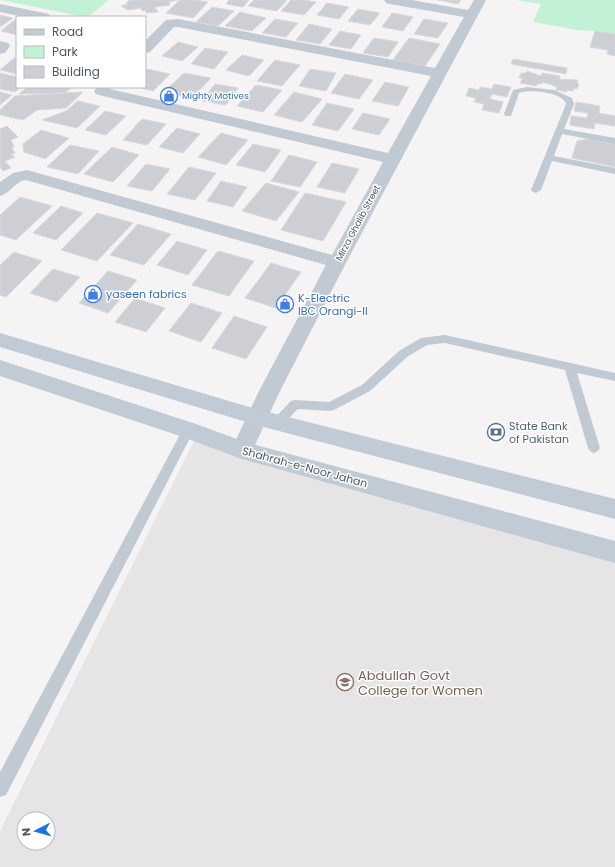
<svg xmlns="http://www.w3.org/2000/svg" width="615" height="867" font-family="Poppins,sans-serif">
<style>
.education{fill:#e6e4e5;fill-rule:evenodd}
.green{fill:#c3f1d5}
.building{fill:#cdcfd5;stroke:#d7d9de}
.lines{fill:none;stroke-linecap:round;stroke-linejoin:round}
.service{fill:#c1cad2;fill-rule:evenodd}
.minor{fill:#c1cad2;fill-rule:evenodd}
.secondary{fill:#c1cbd6;fill-rule:evenodd}
.labels{text-anchor:middle;dominant-baseline:central;stroke-width:3;stroke-linejoin:round;paint-order:stroke}
.far-shop-label{font-size:9px;fill:#366cbe;stroke:#fff;text-anchor:start}
.far-street-label{font-size:9px;fill:#4a5661;stroke:#fff}
.shop-label{font-size:11px;fill:#366cbe;stroke:#fff;text-anchor:start}
.service-label{font-size:11px;fill:#4e5e75;stroke:#fff;text-anchor:start}
.street-label{font-size:11px;fill:#4a5661;stroke:#fff}
.near-education-label{font-size:13px;fill:#785e54;stroke:#fff;text-anchor:start}
</style>
<rect width="100%" height="100%" fill="#f5f3f3"/>
<!-- education -->
<path class="education" d="M197,435L615,544V867H0V831ZM24,819H48V843H24Z"/>
<!-- green -->
<g class="green">
<polygon points="0,0 109,0 90,15 85,17"/>
<polygon points="516,0 615,0 615,34 595,31 577,30 533,22 541,4"/>
</g>
<!-- building -->
<g class="building">
<polygon points="130,0 178,0 169,2 170,5 155,7 158,12 146,13 145,10 143,11 140,8 128,10 121,6 128,4 126,3"/>
<polygon points="180,0 195,0 208,2 193,18 166,13"/>
<polygon points="229,0 249,0 243,7 226,4"/>
<polygon points="254,0 287,0 277,11 248,6"/>
<polygon points="291,0 304,0 316,2 304,15 281,11"/>
<polygon points="438,0 461,0 458,4"/>
<polygon points="327,3 349,7 339,19 317,15"/>
<polygon points="212,7 234,11 218,26 196,22"/>
<polygon points="358,9 380,13 370,25 348,21"/>
<polygon points="240,12 266,18 252,31 225,26"/>
<polygon points="392,13 413,17 403,31 382,27"/>
<polygon points="0,15 13,18 0,27"/>
<polygon points="17,18 17,35 1,31"/>
<polygon points="275,19 298,23 286,37 262,33"/>
<polygon points="424,19 448,23 438,38 414,34"/>
<polygon points="309,24 332,29 320,44 296,40"/>
<polygon points="340,31 361,35 351,49 329,45"/>
<polygon points="595,31 615,34 615,56 607,54 608,50 590,47"/>
<polygon points="374,38 398,42 388,57 363,53"/>
<polygon points="409,38 440,44 425,66 393,60"/>
<polygon points="178,42 198,47 182,61 162,56"/>
<polygon points="205,48 228,52 214,69 191,64"/>
<polygon points="242,55 264,60 249,76 226,70"/>
<polygon points="14,58 17,59 17,74 0,70"/>
<polygon points="513,59 567,68 566,74 511,64"/>
<polygon points="275,60 300,65 282,86 257,81"/>
<polygon points="147,69 170,74 153,91 137,87 145,87 145,71"/>
<polygon points="310,69 336,73 326,91 299,86"/>
<polygon points="527,71 541,76 542,73 560,76 559,79 578,80 577,83 579,84 577,89 574,88 573,91 567,90 567,92 556,90 557,87 553,86 553,85 542,82 541,84 537,84 536,86 520,83 523,78 519,78 521,73 525,73"/>
<polygon points="0,73 17,77 17,87 21,87 15,92 0,89"/>
<polygon points="184,73 211,78 192,98 164,92"/>
<polygon points="345,74 373,80 359,99 331,93"/>
<polygon points="385,82 409,87 398,106 372,101"/>
<polygon points="215,84 238,88 226,105 202,101"/>
<polygon points="494,84 511,87 507,97 492,94 490,99 503,102 499,113 482,110 484,104 474,102 476,98 466,96 469,88 479,90 480,87 492,89"/>
<polygon points="256,85 282,90 263,112 237,106"/>
<polygon points="27,87 72,87 65,93 19,94"/>
<polygon points="0,92 12,95 0,105"/>
<polygon points="83,92 66,108 37,110 23,120 0,115 0,110 15,96"/>
<polygon points="294,92 322,99 302,122 274,115"/>
<polygon points="78,101 100,106 77,128 42,120 66,111"/>
<polygon points="576,102 600,106 599,113 615,116 615,126 595,123 594,129 570,125 571,116 587,118 588,113 574,111"/>
<polygon points="327,103 354,109 338,131 312,125"/>
<polygon points="105,111 126,116 106,135 85,130"/>
<polygon points="363,113 390,119 379,135 352,129"/>
<polygon points="142,119 166,124 147,145 123,140"/>
<polygon points="7,126 18,137 11,140 14,146 12,149 15,153 11,155 15,157 5,161 11,168 3,171 0,167 0,129"/>
<polygon points="177,128 200,134 183,153 159,147"/>
<polygon points="41,130 69,138 45,159 24,152 23,144"/>
<polygon points="221,133 248,140 226,165 198,157"/>
<polygon points="588,139 615,144 615,167 572,158 577,141"/>
<polygon points="253,144 281,150 265,172 236,165"/>
<polygon points="70,145 99,151 78,174 47,167"/>
<polygon points="112,147 139,155 113,182 84,174"/>
<polygon points="289,155 317,162 300,187 271,181"/>
<polygon points="332,163 359,169 345,193 317,187"/>
<polygon points="146,164 170,169 152,191 127,186"/>
<polygon points="189,167 216,173 195,200 167,194"/>
<polygon points="221,181 247,187 233,207 207,201"/>
<polygon points="266,183 299,192 276,221 242,211"/>
<polygon points="305,193 346,202 323,241 281,230"/>
<polygon points="20,197 52,206 16,240 0,235 0,215"/>
<polygon points="61,206 83,213 56,240 33,233"/>
<polygon points="97,213 133,223 97,261 61,250"/>
<polygon points="138,224 171,234 144,265 110,255"/>
<polygon points="177,241 207,250 188,275 157,265"/>
<polygon points="218,251 254,261 229,296 192,285"/>
<polygon points="14,252 42,261 6,297 0,295 0,265"/>
<polygon points="271,263 301,272 276,308 245,298"/>
<polygon points="53,269 80,277 57,302 30,293"/>
<polygon points="108,271 137,280 108,313 79,303"/>
<polygon points="135,298 165,308 146,332 115,322"/>
<polygon points="191,303 222,313 201,342 169,331"/>
<polygon points="234,316 267,327 246,359 212,348"/>
</g>
<g class="lines">
<!-- service -->
<g class="service">
<path d="M527,87L554,90L572,98L574,104L564,129L615,138V144L562,134L554,156L615,168V174L552,161L541,190L536,193L533,192L531,190L566,104C563,92 529,89 519,93L511,116H505L504,114L513,90Z"/>
<path d="M445,335L615,373V381L577,373L600,448L598,451L594,453L590,451L588,448L565,370L445,343L427,345L407,357L370,391L334,410L330,411L298,409C291,415 282,430 272,426L270,423L291,401L295,400L329,402L362,385L399,351L421,338Z"/>
<polygon points="188,425 192,427 194,430 6,795 0,797 0,772 184,427"/>
</g>
<!-- minor -->
<g class="minor">
<path d="M384,0H412L468,10L474,0H486L348,259L280,391L250,456L242,459L234,456L231,450L259,391L326,265L26,180C15,181 11,193 0,196V182L13,173L27,170L332,255L383,162L103,96L96,94L94,91L97,87H111L110,89L388,153L431,76L178,27H174L150,52L145,53V41L166,20L178,19L435,68L464,17L390,4L386,3Z"/>
<polygon points="0,4 49,14 50,17 25,17 0,12"/>
<polygon points="0,41 8,43 10,46 5,53 0,54"/>
</g>
<!-- secondary -->
<g class="secondary">
<polygon points="0,333 256,409 615,499 615,519 256,425 0,347"/>
<polygon points="0,360 196,424 245,442 615,541 615,563 242,459 180,436 0,376"/>
</g>
</g>
<!-- icons -->
<defs>
<g id="shop-ring" transform="scale(0.9)"><circle r="9.5" fill="#fff" stroke="#3f7fe0" stroke-width="1.5"/><path d="M-5-2.5h2.3a2.7 3.5 0 0 1 5.4 0H5L5.5 6h-11ZM-1.5-2.5h3a1.5 2.3 0 0 0-3 0Z" fill="#3f7fe0"/></g>
<g id="bank-ring" transform="scale(0.9)"><circle r="9.5" fill="#fff" stroke="#5c6f8a" stroke-width="1.5"/><path d="M-6-4H6V4H-6ZM0-2.3a2.3 2.3 0 1 0 0 4.6a2.3 2.3 0 1 0 0-4.6Z" fill="#5c6f8a"/></g>
<g id="school-ring" transform="scale(0.9)"><circle r="9.5" fill="#fff" stroke="#8d6e63" stroke-width="1.5"/><path d="M0-5L7-2L0 1L-7-2ZM-4 1L0 2.5L4 1V4Q0 6-4 4Z" fill="#8d6e63"/></g>
</defs>
<g fill-rule="evenodd">
<use href="#shop-ring" x="169" y="96"/>
<use href="#shop-ring" x="93" y="294"/>
<use href="#shop-ring" x="285" y="304"/>
<use href="#bank-ring" x="496" y="432"/>
<use href="#school-ring" x="345" y="682"/>
</g>
<g class="labels">
<!-- far-shop labels -->
<g class="far-shop-label">
<text x="182" y="96">Mighty Motives</text>
</g>
<!-- far-street labels -->
<g class="far-street-label">
<text transform="translate(358 223) rotate(-62)">Mirza Ghalib Street</text>
</g>
<!-- shop labels -->
<g class="shop-label">
<text x="106" y="294">yaseen fabrics</text>
<text x="298" y="298">K-Electric<tspan x="298" dy="13">IBC Orangi-II</tspan></text>
</g>
<!-- service labels -->
<g class="service-label">
<text x="509" y="426">State Bank<tspan x="509" dy="13">of Pakistan</tspan></text>
</g>
<!-- street labels -->
<g class="street-label">
<text transform="translate(305 467) rotate(15)">Shahrah-e-Noor Jahan</text>
</g>
<!-- near-education labels -->
<g class="near-education-label">
<text x="358" y="675">Abdullah Govt<tspan x="358" dy="15">College for Women</tspan></text>
</g>
</g>
<!-- legend -->
<rect x="16" y="16" width="130" height="72" fill="#ffffff" stroke="#b7bbc0"/>
<rect x="24" y="29" width="20" height="6" fill="#c1cbd6" stroke="#b7bbc0"/>
<text x="52" y="36" font-size="12" fill="#4a5661">Road</text>
<rect x="24" y="46" width="20" height="12" fill="#c3f1d5" stroke="#b7bbc0"/>
<text x="52" y="56" font-size="12" fill="#4a5661">Park</text>
<rect x="24" y="66" width="20" height="12" fill="#cdcfd5" stroke="#b7bbc0"/>
<text x="52" y="76" font-size="12" fill="#4a5661">Building</text>
<!-- north arrow -->
<g transform="translate(36 831) rotate(264)"><circle r="19" fill="#ffffff" stroke="#b7bbc0"/>
<path d="M0-3L7 15L0 10L-7 15Z" fill="#1a73e8"/>
<text y="-6" font-size="11" font-weight="bold" text-anchor="middle" fill="#4a5661">N</text>
</g>
</svg>
